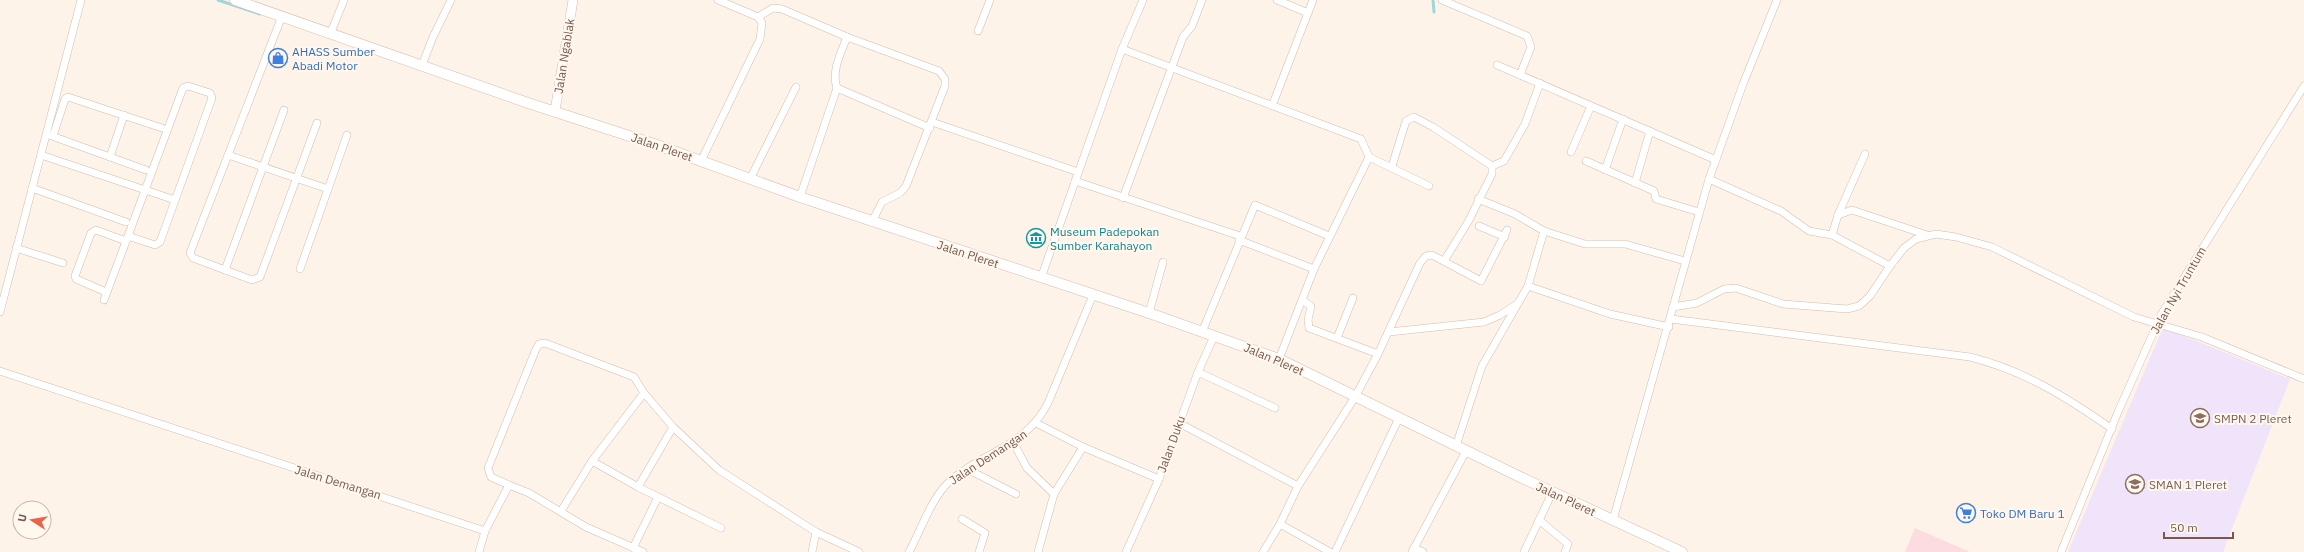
<svg xmlns="http://www.w3.org/2000/svg" width="2304" height="552" font-family="'IBM Plex Sans',sans-serif">
<style>
.education{fill:#f0e4fa}
.medical{fill:#fcdbe1}
.lines{fill:none;stroke-linecap:round;stroke-linejoin:round}
.stream{stroke:#a0d6db;stroke-width:3}
.minor-casing{stroke:#d3bcaf;stroke-width:8}
.tertiary-casing{stroke:#d3bcaf;stroke-width:10}
.secondary-casing{stroke:#d6bcac;stroke-width:11}
.minor{stroke:#fff;stroke-width:7}
.tertiary{stroke:#fff;stroke-width:9}
.secondary{stroke:#fff;stroke-width:10}
.labels{text-anchor:middle;dominant-baseline:central;stroke-width:4;stroke-linejoin:round;paint-order:stroke}
.shop-label{font-size:12px;fill:#366cbe;stroke:#fff8ef;text-anchor:start}
.street-label{font-size:12px;fill:#79574a;stroke:#fff8ef}
.culture-label{font-size:12px;fill:#0d838f;stroke:#fff8ef;text-anchor:start}
.education-label{font-size:12px;fill:#785e54;stroke:#fff8ef;text-anchor:start}
</style>
<rect width="100%" height="100%" fill="#fdf3e8"/>
<!-- education -->
<polygon class="education" points="2165,328 2290,379 2223,552 2068,552 2161,332"/>
<!-- medical -->
<polygon class="medical" points="1915,528 1970,552 1905,552"/>
<g class="lines">
<!-- stream -->
<g class="stream">
<polyline points="218,0 260,14"/>
<polyline points="1433,0 1434,12"/>
</g>
<!-- minor casing -->
<g class="minor-casing">
<g id="minor">
<polyline points="1277,0 1308,13"/>
<polyline points="1442,0 1527,36 1531,47 1520,75"/>
<polyline points="282,16 190,253 193,258 252,280 260,277 317,123"/>
<polyline points="758,17 773,8 782,9 847,37 939,71 945,79 945,86 906,186 900,193 882,202 872,222"/>
<polyline points="978,31 990,0"/>
<polyline points="331,32 344,0"/>
<polyline points="1122,49 1361,139 1369,157 1429,186"/>
<polyline points="422,65 433,37 451,0"/>
<polyline points="1497,65 1716,160"/>
<polyline points="837,88 930,128"/>
<polyline points="1272,106 1313,0"/>
<polyline points="932,122 1078,172"/>
<polyline points="49,135 146,170"/>
<polyline points="53,136 65,99 68,97 162,128"/>
<polyline points="1571,152 1591,106"/>
<polyline points="41,155 175,200"/>
<polyline points="228,155 328,189"/>
<polyline points="110,157 124,115"/>
<polyline points="701,161 760,39 762,23 758,17 718,0"/>
<polyline points="1586,161 1654,191 1656,199 1699,212"/>
<polyline points="1392,166 1406,121 1414,117 1433,127 1492,166 1492,174 1468,222 1444,261"/>
<polyline points="1492,166 1504,161 1525,124 1540,83"/>
<polyline points="1605,170 1623,119"/>
<polyline points="750,179 796,87"/>
<polyline points="1709,179 1781,211 1809,231 1832,235 1890,266 1904,248 1916,239 1936,234 1956,237 1992,247 2134,317 2202,337 2304,379"/>
<polyline points="1075,181 1240,236"/>
<polyline points="1635,183 1650,131"/>
<polyline points="32,188 126,222"/>
<path d="M800,197L837,88C831,71 841,53 847,37"/>
<polyline points="1123,198 1183,37 1192,26 1202,0"/>
<polyline points="1478,199 1515,214 1544,231 1585,244 1625,244 1685,261"/>
<polyline points="1838,215 1852,210 1927,235"/>
<polyline points="1479,226 1505,237"/>
<polyline points="1544,231 1528,286 1610,314 1669,327"/>
<polyline points="1832,235 1838,215 1865,154"/>
<polyline points="1239,240 1314,269"/>
<polyline points="16,248 63,263"/>
<polyline points="300,269 347,135"/>
<polyline points="225,270 284,110"/>
<polyline points="1041,278 1122,49 1143,0"/>
<polyline points="106,292 76,279 75,276 91,233 96,230 126,241"/>
<polyline points="104,300 128,236 155,245 160,242 212,98 210,93 188,86 183,88 128,236"/>
<polyline points="1302,300 1311,306 1308,320 1309,328 1378,354"/>
<polyline points="1673,307 1697,303 1724,289 1736,288 1783,304 1847,309 1859,306 1870,296 1890,266"/>
<polyline points="0,312 81,0"/>
<polyline points="1149,313 1163,262"/>
<path d="M1671,319L1970,357C2023,370 2068,398 2112,429"/>
<polyline points="1202,332 1255,205 1329,236"/>
<polyline points="1389,332 1484,322 1500,315 1517,304"/>
<polyline points="1337,338 1353,298"/>
<polyline points="1279,359 1314,269 1369,157"/>
<polyline points="0,371 485,531 509,485 529,493 586,527 643,552"/>
<polyline points="1198,372 1275,408"/>
<polyline points="1036,423 1083,447 1159,479"/>
<polyline points="1179,423 1298,486"/>
<polyline points="1013,442 1027,468 1054,494"/>
<polyline points="1456,446 1482,366 1528,286"/>
<polyline points="592,461 638,487 721,528"/>
<polyline points="967,469 1016,494"/>
<polyline points="509,485 491,477 488,468 536,349 539,344 545,343 634,377 644,393 673,427 719,470 816,532 859,552"/>
<polyline points="638,487 673,427"/>
<polyline points="561,511 592,461 644,393"/>
<polyline points="962,519 985,533 979,552"/>
<polyline points="1539,520 1568,544 1565,552"/>
<polyline points="1613,520 1709,179 1743,84 1777,0"/>
<polyline points="633,548 658,497"/>
<polyline points="1414,548 1423,552"/>
<polyline points="479,552 485,531"/>
<polyline points="812,552 816,532"/>
<path d="M909,552C920,532 932,497 949,482C983,451 1025,448 1048,403L1093,295"/>
<polyline points="1038,552 1054,494 1083,447"/>
<polyline points="1126,552 1159,479 1198,372 1214,336"/>
<polyline points="1263,552 1280,524"/>
<polyline points="1330,552 1280,524 1298,486 1355,397 1378,354 1420,263 1426,256 1432,255 1481,281 1507,230"/>
<polyline points="1335,552 1399,418"/>
<polyline points="1412,552 1466,451"/>
<polyline points="1524,552 1552,493"/>
<polyline points="2061,552 2118,412 2162,313 2304,86"/>
</g>
</g>
<!-- tertiary casing -->
<g class="tertiary-casing">
<polyline id="tertiary" points="555,111 573,0"/>
</g>
<!-- secondary casing -->
<g class="secondary-casing">
<polyline id="secondary" points="235,0 528,103 654,144 800,197 1149,313 1279,359 1516,475 1682,552"/>
</g>
<!-- minor -->
<use href="#minor" class="minor"/>
<!-- tertiary -->
<use href="#tertiary" class="tertiary"/>
<!-- secondary -->
<use href="#secondary" class="secondary"/>
</g>
<!-- icons -->
<defs>
<g id="shop-ring" transform="scale(1)"><circle r="9.5" fill="#fff8ef" stroke="#3f7fe0" stroke-width="1.5"/><path d="M-5-2.5h2.3a2.7 3.5 0 0 1 5.4 0H5L5.5 6h-11ZM-1.5-2.5h3a1.5 2.3 0 0 0-3 0Z" fill="#3f7fe0"/></g>
<g id="museum-ring" transform="scale(1)"><circle r="9.5" fill="#fff8ef" stroke="#0f9aa8" stroke-width="1.5"/><path d="M0-6L6-3V-2H-6V-3ZM-5-1h2V3h-2ZM-1-1h2V3h-2ZM3-1h2V3H3ZM-6 4H6V6H-6Z" fill="#0f9aa8"/></g>
<g id="school-ring" transform="scale(1)"><circle r="9.5" fill="#fff8ef" stroke="#8d6e63" stroke-width="1.5"/><path d="M0-5L7-2L0 1L-7-2ZM-4 1L0 2.5L4 1V4Q0 6-4 4Z" fill="#8d6e63"/></g>
<g id="supermarket-ring" transform="scale(1)"><circle r="9.5" fill="#fff8ef" stroke="#3f7fe0" stroke-width="1.5"/><path d="M-6-5.5h2.5l.6 2H6L4.5 2H-2.5L-4.4-4H-6ZM-1.5 3.2a1.3 1.3 0 1 0 .1 0ZM3 3.2a1.3 1.3 0 1 0 .1 0Z" fill="#3f7fe0"/></g>
</defs>
<g fill-rule="evenodd">
<use href="#shop-ring" x="278" y="58"/>
<use href="#museum-ring" x="1036" y="238"/>
<use href="#school-ring" x="2200" y="418"/>
<use href="#school-ring" x="2135" y="484"/>
<use href="#supermarket-ring" x="1966" y="513"/>
</g>
<g class="labels">
<!-- shop labels -->
<g class="shop-label">
<text x="292" y="51">AHASS Sumber<tspan x="292" dy="14">Abadi Motor</tspan></text>
<text x="1980" y="513">Toko DM Baru 1</text>
</g>
<!-- street labels -->
<g class="street-label">
<text transform="translate(564 56) rotate(-81)">Jalan Ngablak</text>
<text transform="translate(662 147) rotate(19)">Jalan Pleret</text>
<text transform="translate(968 254) rotate(18)">Jalan Pleret</text>
<text transform="translate(2178 290) rotate(-60)">Jalan Nyi Truntum</text>
<text transform="translate(1274 359) rotate(23)">Jalan Pleret</text>
<text transform="translate(1171 444) rotate(-70)">Jalan Duku</text>
<text transform="translate(988 457) rotate(-33)">Jalan Demangan</text>
<text transform="translate(338 482) rotate(17)">Jalan Demangan</text>
<text transform="translate(1566 499) rotate(25)">Jalan Pleret</text>
</g>
<!-- culture labels -->
<g class="culture-label">
<text x="1050" y="231">Museum Padepokan<tspan x="1050" dy="14">Sumber Karahayon</tspan></text>
</g>
<!-- education labels -->
<g class="education-label">
<text x="2214" y="418">SMPN 2 Pleret</text>
<text x="2149" y="484">SMAN 1 Pleret</text>
</g>
</g>
<!-- north arrow -->
<g transform="translate(32 520) rotate(282)"><circle r="19" fill="#fff8ef" stroke="#c9b8ad"/>
<path d="M0-3L7 15L0 10L-7 15Z" fill="#ec6148"/>
<text y="-6" font-size="11" font-weight="bold" text-anchor="middle" fill="#79574a">U</text>
</g>
<!-- scale -->
<path d="M2164 532v6h69v-6" fill="none" stroke="#79574a" stroke-width="2"/>
<text x="2170" y="532" font-size="12" fill="#79574a" stroke="#fff8ef" stroke-width="3" paint-order="stroke">50 m</text>
</svg>
